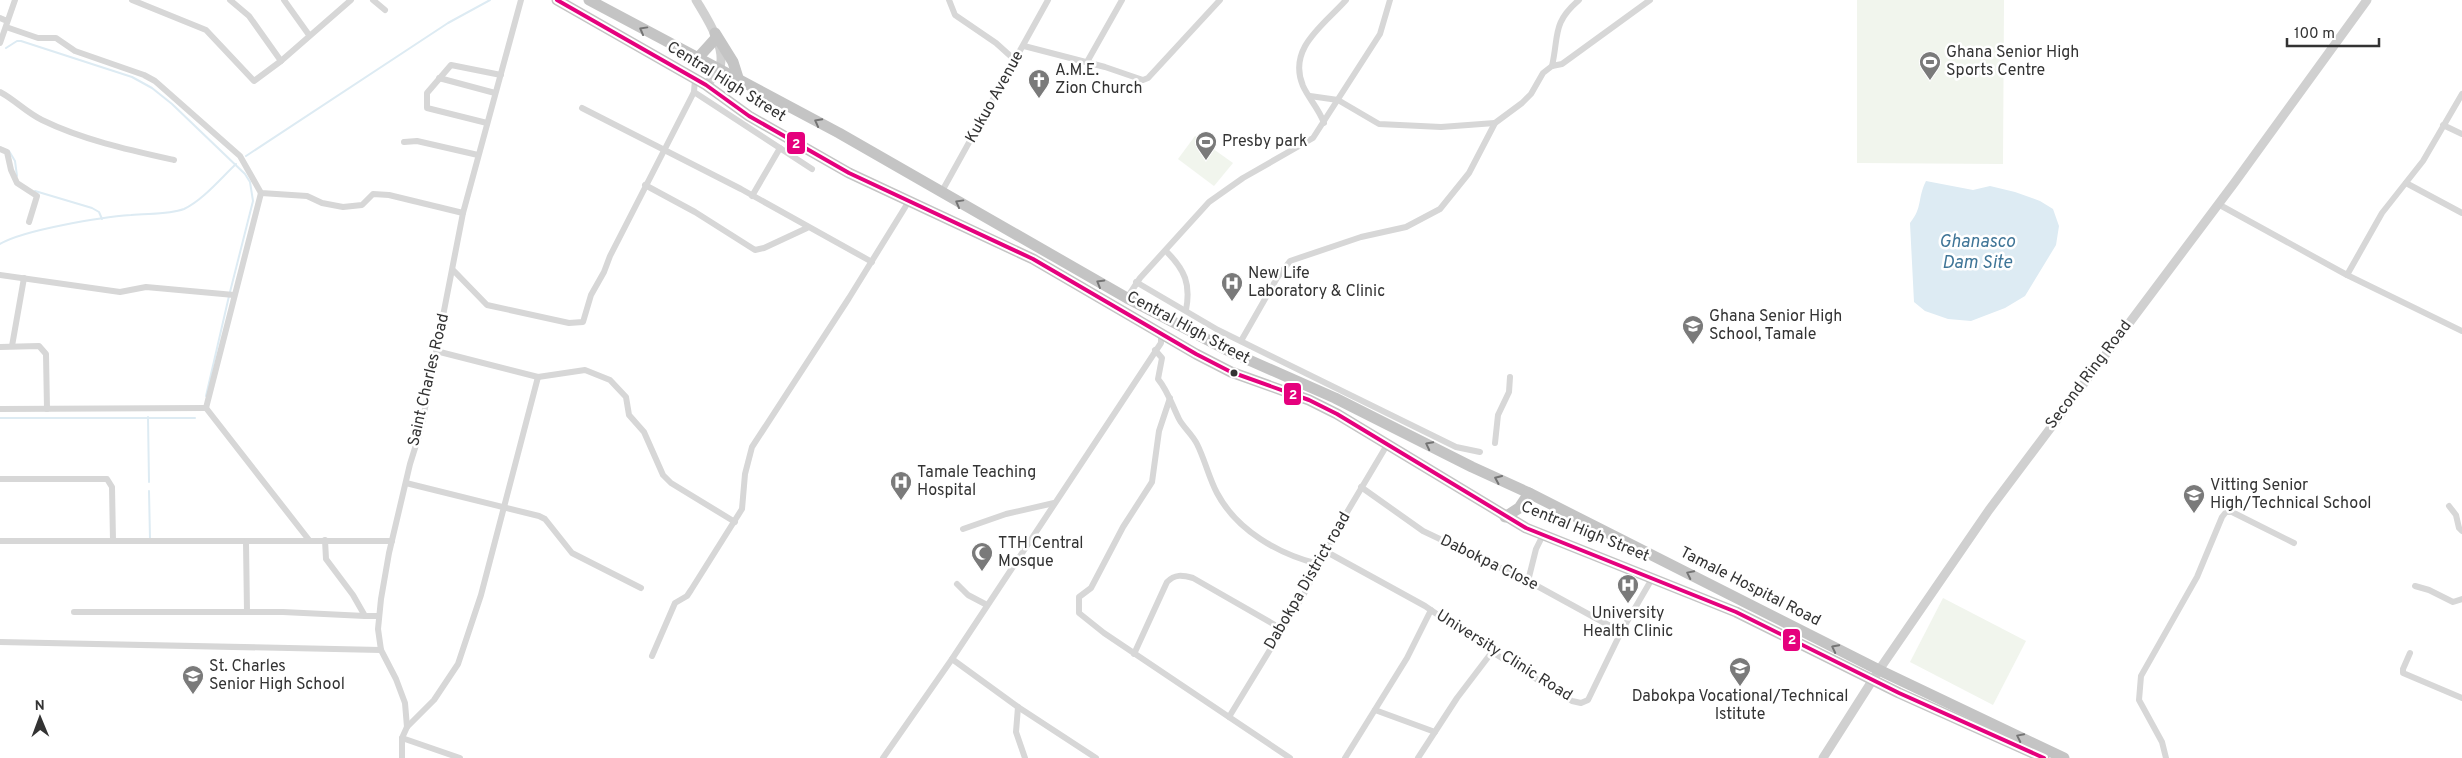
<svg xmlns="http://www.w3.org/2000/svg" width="2462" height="758" font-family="Overpass,sans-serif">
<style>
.green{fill:#f1f5ed}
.water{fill:#ddebf3}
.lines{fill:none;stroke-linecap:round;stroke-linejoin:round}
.stream{stroke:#ddebf3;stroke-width:2}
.street{stroke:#d7d7d7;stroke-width:6}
.secondary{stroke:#d0d0d0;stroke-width:9}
.highway{stroke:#c4c4c4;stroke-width:11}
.bus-1-casing{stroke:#fff;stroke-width:8}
.bus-1{stroke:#e5007d;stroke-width:4}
.oneway{stroke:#747474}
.bus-dot{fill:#333;stroke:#fff;stroke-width:2}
.labels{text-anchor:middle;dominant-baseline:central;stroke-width:5;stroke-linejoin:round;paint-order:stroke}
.poi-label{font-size:16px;fill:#333;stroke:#fff;text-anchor:start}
.street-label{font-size:16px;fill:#333;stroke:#fff}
.water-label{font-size:18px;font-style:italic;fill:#3f7597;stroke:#fff}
.line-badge{stroke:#fff;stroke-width:2}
.badge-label{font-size:14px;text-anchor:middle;font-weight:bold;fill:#fff}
</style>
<rect width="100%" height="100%" fill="#fff"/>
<!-- green -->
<g class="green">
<polygon points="1857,0 2004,0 2003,164 1857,163"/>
<polygon points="1195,136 1233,163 1214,186 1178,159"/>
<polygon points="1943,598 2026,641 1993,705 1910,662"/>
</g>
<!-- water -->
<path class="water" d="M1926,181L1973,190L1990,186L2015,192L2040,201L2053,209L2059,226L2056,245L2025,296L2005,308L1971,321L1948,319L1925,311L1914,302L1910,223C1923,207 1917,199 1926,181Z"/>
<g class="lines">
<!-- stream -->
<g class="stream">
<polyline points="6,48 17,41 21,41 132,77 152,88 172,104 245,174 250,182 253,201 230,292"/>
<polyline points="9,151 15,161 17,176"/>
<polyline points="246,156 448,23 490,0"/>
<polyline points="35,191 92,208 99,212 102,219"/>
<path d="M0,244C23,230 102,217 131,215C147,213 168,215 184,209C203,200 221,178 236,164"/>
<polyline points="206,396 229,296"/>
<polyline points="148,417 149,482"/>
<polyline points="0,418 195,418"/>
<polyline points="149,491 150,539"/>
</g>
<!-- street -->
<g class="street">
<polyline points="132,0 206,30 254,81 281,61 351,0"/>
<polyline points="230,0 249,16 281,61"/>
<polyline points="284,0 309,35"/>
<polyline points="373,0 385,10"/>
<polyline points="949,0 955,15 996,43 1016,61"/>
<polyline points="0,18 7,21"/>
<polyline points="6,27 38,38 56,38 75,51 144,75 155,81 240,156 261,193 307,196 322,203 343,207 362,205 373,194 389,195 463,213"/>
<polyline points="0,43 15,0"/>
<polyline points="1024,46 1105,67 1143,80 1148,78 1220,0"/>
<polyline points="1087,62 1122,0"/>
<path d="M1552,66C1559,35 1552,23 1579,0"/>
<polyline points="439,78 495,93"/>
<path d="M0,92C15,100 26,112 42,120C83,140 129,150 174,160"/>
<polyline points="694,92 812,169"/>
<polyline points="1310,96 1338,100 1379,124 1441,127 1495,123"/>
<polyline points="582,108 741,189 872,262"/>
<polyline points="487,123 427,108 427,93 451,65 501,75"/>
<path d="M1324,123C1319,109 1309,99 1303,86C1287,48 1324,25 1346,0"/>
<polyline points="2443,125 2462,134"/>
<polyline points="404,142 417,141 478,155"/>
<polyline points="0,149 7,152 11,170 17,183 37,196 29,222"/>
<polyline points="2406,183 2462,213"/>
<polyline points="645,185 695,212 755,250 764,248 807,228"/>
<polyline points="941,193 1048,0"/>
<polyline points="752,196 780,148"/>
<polyline points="2218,204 2347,275 2462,331"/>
<path d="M1166,251C1185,270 1191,284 1186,310"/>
<polyline points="454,271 487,305 569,323 583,322 591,295 604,272 610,256 694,92 695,79"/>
<polyline points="0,275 120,292 146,287 234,295"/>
<polyline points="2347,275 2382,213 2423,161 2462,94"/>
<polyline points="1136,282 1218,330 1456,447 1480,452"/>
<polyline points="1127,298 1140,278 1209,202 1243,178 1313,138 1380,34 1390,0"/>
<polyline points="1241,341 1277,278 1290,261 1361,237 1406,227 1440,209 1469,173 1495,123 1522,103 1531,94 1543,73 1552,66 1562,64 1650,0"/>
<polyline points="12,346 24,278"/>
<polyline points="0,347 39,346 46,354 47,409"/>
<path d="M1155,350L1162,358L1158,379C1168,391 1172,405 1179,419C1183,427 1192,434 1197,444C1205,460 1209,478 1217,493C1237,531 1279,554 1318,564"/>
<polyline points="436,351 538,377 585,370 610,380 626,397 629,415 644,432 663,475 671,483 735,522"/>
<polyline points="1170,398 1159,431 1152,482 1123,527 1091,588 1079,597 1079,613 1104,633 1290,758"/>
<polyline points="206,408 261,193"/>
<polyline points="206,408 309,540"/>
<polyline points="0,409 206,408"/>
<polyline points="1495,443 1498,415 1509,392 1510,377"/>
<polyline points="0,479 107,479 112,487 113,541"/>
<polyline points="406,483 539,516 545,519 572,553 641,588"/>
<polyline points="1361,487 1423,531 1528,581 1621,632"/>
<polyline points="2449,506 2456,515 2459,528 2462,531"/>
<polyline points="963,529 1006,514 1054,503"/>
<polyline points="325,540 326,559 353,595 365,616 379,616"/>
<polyline points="0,541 392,541"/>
<polyline points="246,542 247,612"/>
<polyline points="1325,551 1425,606 1492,652 1572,701 1581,703 1588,700 1621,632 1653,577"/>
<polyline points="1528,581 1536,549 1543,535"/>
<polyline points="957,584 968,595 987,605"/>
<polyline points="2415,586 2429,590 2453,602 2462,599"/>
<polyline points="74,612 283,612 365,616"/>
<polyline points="0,642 381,650"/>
<polyline points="2410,653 2403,669 2403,673 2462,698"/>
<path d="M1134,654L1167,582C1175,574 1182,575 1193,578L1282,629"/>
<polyline points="652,656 675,603 687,596 691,590 742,509 745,474 752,447 849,298 909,201"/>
<polyline points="952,659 1018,707 1096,758"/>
<polyline points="1018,707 1016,732 1025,758"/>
<polyline points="1375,710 1435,732"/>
<polyline points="1229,717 1304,594 1340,524 1387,445"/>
<polyline points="407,727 434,700 458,664 481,595 538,377"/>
<polyline points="402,738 460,758"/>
<polyline points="402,758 402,738 407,727 405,703 396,679 381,650 378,629 381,599 389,553 410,464 421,429 463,213 521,0"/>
<polyline points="883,758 952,659 1161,343 1161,334"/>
<polyline points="1345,758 1407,658 1431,610"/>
<polyline points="1418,758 1457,698 1492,652"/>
<polyline points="2166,758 2162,742 2139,700 2141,676 2197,577 2222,517 2226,512 2232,512 2294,543"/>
</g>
<!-- secondary -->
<g class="secondary">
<path d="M696,0C706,17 728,49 719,70C717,75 710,81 706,85"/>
<polyline points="1823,758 1879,670 1989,510 2235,182 2367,0"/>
</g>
<!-- highway -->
<g class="highway">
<polyline points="557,0 706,85 749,116 849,173 1033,259 1196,354 1231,372 1309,400 1337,414 1526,528 1736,612 1899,693 2044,758"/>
<polyline points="589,0 839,133 1127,298 1233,353 1335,398 1472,467 1529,493 1879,670 2064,758"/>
<polyline points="715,33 733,62 739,81"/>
<polyline points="697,59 716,38"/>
<polyline points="1505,517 1519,508 1529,493"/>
</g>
<!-- bus-1 casing -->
<g class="bus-1-casing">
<polyline id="bus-1" points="557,0 706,85 749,116 849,173 1033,259 1196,354 1231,372 1309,400 1337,414 1526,528 1736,612 1899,693 2044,758"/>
</g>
<!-- bus-1 -->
<use href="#bus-1" class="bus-1"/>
</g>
<!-- one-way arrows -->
<defs><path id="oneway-chevron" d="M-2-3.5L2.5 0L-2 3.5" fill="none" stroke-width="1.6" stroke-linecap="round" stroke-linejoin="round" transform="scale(1.25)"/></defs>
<g class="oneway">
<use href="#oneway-chevron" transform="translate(643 30) rotate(-151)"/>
<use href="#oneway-chevron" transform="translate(818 122) rotate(-152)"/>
<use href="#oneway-chevron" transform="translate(959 203) rotate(-151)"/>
<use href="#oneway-chevron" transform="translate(1100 283) rotate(-150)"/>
<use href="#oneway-chevron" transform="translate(1429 445) rotate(-153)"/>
<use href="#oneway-chevron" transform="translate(1498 479) rotate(-156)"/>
<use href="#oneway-chevron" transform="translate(1690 574) rotate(-154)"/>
<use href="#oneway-chevron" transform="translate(1835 648) rotate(-153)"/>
<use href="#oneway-chevron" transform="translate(2020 737) rotate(-154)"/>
</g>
<!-- icons -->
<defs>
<g id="stadium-pin" transform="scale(1.125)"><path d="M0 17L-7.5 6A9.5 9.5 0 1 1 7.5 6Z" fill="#7a7a7a" stroke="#fff"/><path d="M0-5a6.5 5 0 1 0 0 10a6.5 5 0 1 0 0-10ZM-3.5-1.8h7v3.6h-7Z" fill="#fff"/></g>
<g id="church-pin" transform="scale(1.125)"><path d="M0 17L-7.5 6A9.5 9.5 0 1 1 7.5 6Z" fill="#7a7a7a" stroke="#fff"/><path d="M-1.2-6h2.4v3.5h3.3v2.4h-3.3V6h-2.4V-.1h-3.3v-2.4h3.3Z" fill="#fff"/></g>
<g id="hospital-pin" transform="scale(1.125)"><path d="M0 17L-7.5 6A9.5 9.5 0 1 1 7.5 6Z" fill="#7a7a7a" stroke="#fff"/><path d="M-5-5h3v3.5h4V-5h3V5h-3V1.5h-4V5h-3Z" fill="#fff"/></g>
<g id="school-pin" transform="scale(1.125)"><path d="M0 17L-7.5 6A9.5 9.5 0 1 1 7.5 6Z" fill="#7a7a7a" stroke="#fff"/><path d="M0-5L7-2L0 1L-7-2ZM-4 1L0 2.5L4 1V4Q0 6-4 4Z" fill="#fff"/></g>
<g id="mosque-pin" transform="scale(1.125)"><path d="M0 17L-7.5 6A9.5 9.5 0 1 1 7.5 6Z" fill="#7a7a7a" stroke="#fff"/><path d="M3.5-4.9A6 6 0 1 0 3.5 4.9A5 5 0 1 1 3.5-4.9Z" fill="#fff"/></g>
</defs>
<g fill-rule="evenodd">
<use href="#stadium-pin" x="1930" y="62"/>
<use href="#church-pin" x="1039" y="80"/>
<use href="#stadium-pin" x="1206" y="142"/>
<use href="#hospital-pin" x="1232" y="283"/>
<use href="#school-pin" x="1693" y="326"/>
<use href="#hospital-pin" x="901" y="482"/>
<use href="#school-pin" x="2194" y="495"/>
<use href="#mosque-pin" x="982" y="553"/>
<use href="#hospital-pin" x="1628" y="585"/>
<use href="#school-pin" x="1740" y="668"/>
<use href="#school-pin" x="193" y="676"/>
</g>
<!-- markers -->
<circle class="bus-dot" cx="1234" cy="373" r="4.5"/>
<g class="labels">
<!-- poi labels -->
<g class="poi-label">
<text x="1946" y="53">Ghana Senior High<tspan x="1946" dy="18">Sports Centre</tspan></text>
<text x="1055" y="71">A.M.E.<tspan x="1055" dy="18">Zion Church</tspan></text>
<text x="1222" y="142">Presby park</text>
<text x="1248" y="274">New Life<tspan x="1248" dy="18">Laboratory &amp; Clinic</tspan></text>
<text x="1709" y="317">Ghana Senior High<tspan x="1709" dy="18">School, Tamale</tspan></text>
<text x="917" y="473">Tamale Teaching<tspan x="917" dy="18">Hospital</tspan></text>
<text x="2210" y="486">Vitting Senior<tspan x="2210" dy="18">High/Technical School</tspan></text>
<text x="998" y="544">TTH Central<tspan x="998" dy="18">Mosque</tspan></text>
<text x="1628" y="614" text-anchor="middle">University<tspan x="1628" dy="18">Health Clinic</tspan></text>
<text x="209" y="667">St. Charles<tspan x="209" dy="18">Senior High School</tspan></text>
<text x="1740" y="697" text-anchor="middle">Dabokpa Vocational/Technical<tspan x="1740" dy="18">Istitute</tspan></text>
</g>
<!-- street labels -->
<g class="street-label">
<text transform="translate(726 82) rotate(32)">Central High Street</text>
<text transform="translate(995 97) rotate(-61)">Kukuo Avenue</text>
<text transform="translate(1188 328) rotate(28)">Central High Street</text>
<text transform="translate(2089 375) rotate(-53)">Second Ring Road</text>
<text transform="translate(429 380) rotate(-77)">Saint Charles Road</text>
<text transform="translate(1585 532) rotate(22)">Central High Street</text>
<text transform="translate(1489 563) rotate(26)">Dabokpa Close</text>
<text transform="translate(1308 581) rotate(-60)">Dabokpa District road</text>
<text transform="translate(1750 587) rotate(27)">Tamale Hospital Road</text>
<text transform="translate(1504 656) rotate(32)">University Clinic Road</text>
</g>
<!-- water labels -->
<g class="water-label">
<text x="1977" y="242">Ghanasco<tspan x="1977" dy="21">Dam Site</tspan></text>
</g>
</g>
<g class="line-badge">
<rect x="786" y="131" width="20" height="24" rx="5" fill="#e5007d"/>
<rect x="1283" y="382" width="19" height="24" rx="5" fill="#e5007d"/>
<rect x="1782" y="628" width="19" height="24" rx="5" fill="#e5007d"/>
</g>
<g class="badge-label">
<text x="796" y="148">2</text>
<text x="1293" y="399">2</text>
<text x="1792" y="644">2</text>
</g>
<!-- north arrow -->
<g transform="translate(40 718) rotate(359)" stroke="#ffffff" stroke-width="4" paint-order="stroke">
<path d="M0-4L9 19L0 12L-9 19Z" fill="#333333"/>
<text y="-8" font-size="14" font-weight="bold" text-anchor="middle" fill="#333333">N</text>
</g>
<!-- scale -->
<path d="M2287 38v8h92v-8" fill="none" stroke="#333333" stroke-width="2.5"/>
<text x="2294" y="38" font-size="15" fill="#333333" stroke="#ffffff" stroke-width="4" paint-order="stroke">100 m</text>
</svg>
